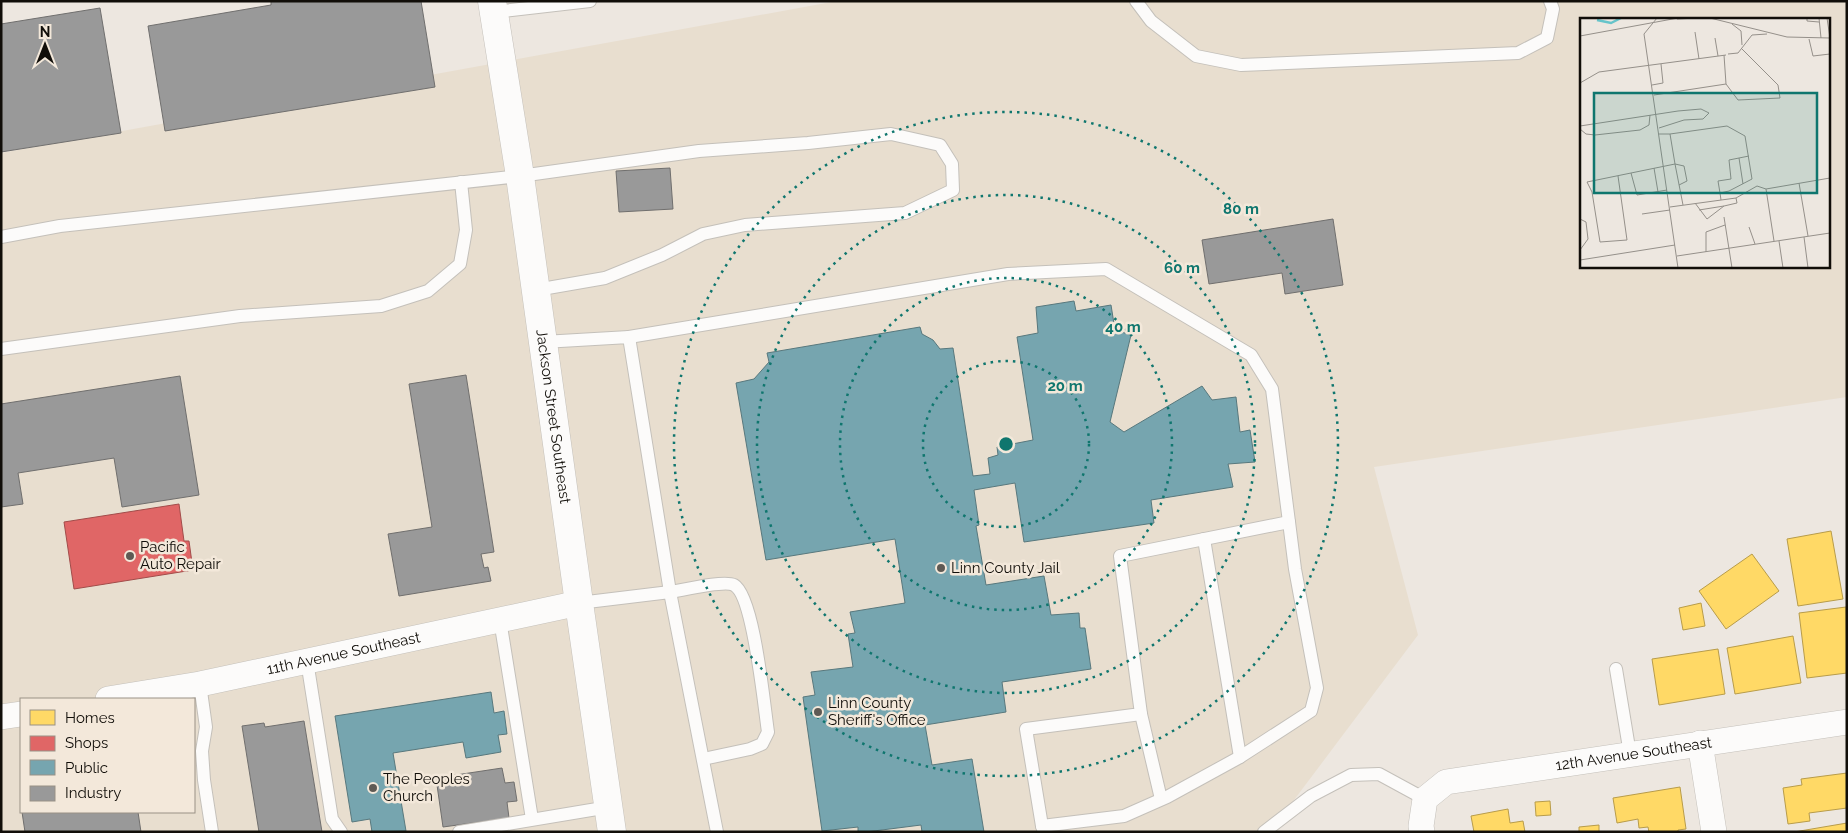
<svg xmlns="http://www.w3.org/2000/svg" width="1848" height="833" font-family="Raleway,sans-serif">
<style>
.built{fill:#e8decf;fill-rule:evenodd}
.homes{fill:#ffd966;stroke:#b89c4a}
.shops{fill:#e06666;stroke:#a24c4a}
.public{fill:#76a5af;stroke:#58787d}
.industry{fill:#999;stroke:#706f6e}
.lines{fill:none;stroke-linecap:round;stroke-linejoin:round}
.lane-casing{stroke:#c4c0ba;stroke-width:14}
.street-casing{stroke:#c4c0ba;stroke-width:26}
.secondary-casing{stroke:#c4c0ba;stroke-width:29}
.lane{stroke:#fcfbfa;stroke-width:12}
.street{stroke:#fcfbfa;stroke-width:25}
.secondary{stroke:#fcfbfa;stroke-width:28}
.ring{fill:none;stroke:#0f766e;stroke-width:2.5;stroke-dasharray:2.5 5}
.poi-dot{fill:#5e5a54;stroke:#f3e8da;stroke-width:2}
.labels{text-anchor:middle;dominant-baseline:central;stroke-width:5;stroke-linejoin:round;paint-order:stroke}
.street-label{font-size:15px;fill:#110e09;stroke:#f3e8da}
.poi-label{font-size:15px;fill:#110e09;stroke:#f3e8da;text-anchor:start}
.inset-river{fill:none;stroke:#66c4ca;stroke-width:2.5}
.inset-road{fill:none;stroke:#95908a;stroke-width:1}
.view{fill:#0f766e;fill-opacity:0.15;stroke:#0f766e;stroke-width:2.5}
.inset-edge{fill:none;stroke:#110e09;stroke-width:2.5}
.centre{fill:#0f766e;stroke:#f3e8da;stroke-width:2.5}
.ring-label{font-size:15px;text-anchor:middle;font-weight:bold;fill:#0f766e;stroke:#f3e8da;stroke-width:5;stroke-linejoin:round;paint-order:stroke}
</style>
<rect width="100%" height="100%" fill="#ede7e0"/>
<!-- built -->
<path class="built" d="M837,1H1847V397L1374,467L1418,635L1270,832H1V153ZM1582,19H1829V266H1582ZM21,699H194V812H21Z"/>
<!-- homes -->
<g class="homes">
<polygon points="1831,531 1843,599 1798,606 1787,539"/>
<polygon points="1752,554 1779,591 1726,629 1699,591"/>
<polygon points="1701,603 1705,626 1683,630 1679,608"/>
<polygon points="1846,607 1847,673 1807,678 1799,613"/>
<polygon points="1793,636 1801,683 1735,694 1727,648"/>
<polygon points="1718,649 1725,694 1659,705 1652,659"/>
<polygon points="1847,773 1847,808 1809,813 1810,821 1788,824 1783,788 1802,785 1801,779"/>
<polygon points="1680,787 1686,829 1678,830 1678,832 1649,832 1648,827 1639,828 1638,819 1617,823 1613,798"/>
<polygon points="1550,801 1551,815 1536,816 1535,802"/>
<polygon points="1508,809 1510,823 1523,821 1525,832 1474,832 1471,816"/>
<polygon points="1847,823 1847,832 1794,832"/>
<polygon points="1599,825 1599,832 1579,832 1579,827"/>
</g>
<!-- shops -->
<polygon class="shops" points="179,504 184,541 189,541 193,570 74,589 64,522"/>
<!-- public -->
<g class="public">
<polygon points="1074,301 1076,311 1111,305 1115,330 1131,335 1110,422 1124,432 1202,386 1212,400 1236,397 1240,432 1250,430 1255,462 1228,464 1233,487 1151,500 1154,523 1024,542 1015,483 974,490 979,525 976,526 986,585 1044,576 1051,615 1079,613 1080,628 1085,628 1091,669 1002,682 1006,712 925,725 932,765 972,759 984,832 922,832 921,825 866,832 858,832 858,827 822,831 803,697 815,695 811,672 853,667 848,634 855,633 850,612 905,603 895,539 766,560 736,383 754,379 769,362 767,353 920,327 922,334 933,340 940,349 953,348 973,476 990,474 988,458 998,455 997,447 1033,440 1017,337 1038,333 1036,307"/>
<polygon points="491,692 494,713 504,711 507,734 498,735 501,752 466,758 463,742 393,753 406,831 372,832 370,819 352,822 335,716"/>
</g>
<!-- industry -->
<g class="industry">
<polygon points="271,1 421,1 435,87 165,131 148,26 271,5"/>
<polygon points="100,8 121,133 1,152 1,24"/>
<polygon points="670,168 673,209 619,212 616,171"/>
<polygon points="1333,219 1343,285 1285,294 1282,273 1209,284 1202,240"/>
<polygon points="466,375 494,552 481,554 484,568 488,567 491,581 399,596 388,534 432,527 409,384"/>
<polygon points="180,376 199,495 122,507 114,458 18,473 23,504 1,507 1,404"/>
<polygon points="304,721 322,832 259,832 242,726 264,723 265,727"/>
<polygon points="502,768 505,783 514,782 517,801 507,802 509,818 443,827 436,778"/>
<polygon points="22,812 138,812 141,832 25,832"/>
</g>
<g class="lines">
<!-- lane casing -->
<g class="lane-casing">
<g id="lane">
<polyline points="1136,1 1151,21 1196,56 1241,65 1518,53 1547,38 1553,9 1550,1"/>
<polyline points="494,12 590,1"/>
<polyline points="1,237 60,226 520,176 699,151 808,143 891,134 940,145 952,164 953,190 905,213 745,225 703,234 662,255 605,278 536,290"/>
<polyline points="629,337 1008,274 1106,269 1251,355 1272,389 1295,569 1317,688 1311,711 1240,757 1167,797 1124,816 1042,826 1044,832"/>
<path d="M543,342L629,337L670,592C683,590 724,580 734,585C754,596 764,706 768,732L762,744L750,749L703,759"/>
<polyline points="1,349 240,316 381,306 428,291 460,264 466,230 461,182"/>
<polyline points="1204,539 1240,757"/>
<polyline points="579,603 670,592 717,832"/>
<polyline points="500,620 532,819"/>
<polyline points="307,661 332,819 341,832"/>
<polyline points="1616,669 1630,754"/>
<polyline points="200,684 206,727 202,751 204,780 212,832"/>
<polyline points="1141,714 1161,799"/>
<polyline points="1042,826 1026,729 1141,714 1120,556 1289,522"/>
<polyline points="459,832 609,807"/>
<polyline points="1264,832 1311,796 1351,775 1379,774 1425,799"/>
</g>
</g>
<!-- street casing -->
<g class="street-casing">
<g id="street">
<path id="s1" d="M108,699L200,684L579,603"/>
<polyline points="1,717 21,714"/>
<polyline points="1700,743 1714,832"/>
<path id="s2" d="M1422,832L1421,826L1425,799L1446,782L1847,722"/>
</g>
</g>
<!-- secondary casing -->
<g class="secondary-casing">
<g id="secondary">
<path id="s3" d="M492,1L520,176L579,603L612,832"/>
</g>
</g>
<!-- lane -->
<use href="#lane" class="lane"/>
<!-- street -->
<use href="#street" class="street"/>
<!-- secondary -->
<use href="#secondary" class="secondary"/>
</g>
<!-- distance rings -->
<g class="ring">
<circle cx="1006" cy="444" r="83"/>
<circle cx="1006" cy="444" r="166"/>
<circle cx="1006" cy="444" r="249"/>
<circle cx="1006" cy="444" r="332"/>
</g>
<!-- markers -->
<g class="poi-dot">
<circle cx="130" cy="556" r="5"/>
<circle cx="941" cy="568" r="5"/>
<circle cx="818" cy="712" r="5"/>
<circle cx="373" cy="788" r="5"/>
</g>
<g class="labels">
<!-- street labels -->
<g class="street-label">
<text stroke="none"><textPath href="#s3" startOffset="420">Jackson Street Southeast</textPath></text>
<text stroke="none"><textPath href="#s1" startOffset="240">11th Avenue Southeast</textPath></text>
<text stroke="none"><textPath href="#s2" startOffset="250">12th Avenue Southeast</textPath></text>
</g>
<!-- poi labels -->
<g class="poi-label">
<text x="140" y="547">Pacific<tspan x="140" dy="17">Auto Repair</tspan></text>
<text x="951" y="568">Linn County Jail</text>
<text x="828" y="703">Linn County<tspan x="828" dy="17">Sheriff's Office</tspan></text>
<text x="383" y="779">The Peoples<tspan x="383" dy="17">Church</tspan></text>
</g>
</g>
<!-- overview -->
<g transform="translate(1580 18)">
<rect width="250" height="250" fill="#ede7e0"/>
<path class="inset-river" d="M17,2L31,5L41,0"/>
<path class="inset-road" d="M77,0L64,16L98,250M130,0L207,19L250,20M227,0V3L239,4M239,0L241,20M247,0L250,20M97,1L117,0M152,6L161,13L162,27M115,14L119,41M0,18L98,0M135,20L138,38M229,21L233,38L250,36M148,36L158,35L172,17L187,16M144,37L146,66L158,82L200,80L198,67L162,31M0,65L19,54L146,37M72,67L83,65L81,46M74,77L146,66M0,108L98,93L121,91L129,95L123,101L104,102L79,110M0,111L6,116L15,117L60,112L69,107L70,97M79,116H90L95,146L104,148L107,163L99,167M90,116L147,108L165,118L172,161L149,173L140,175L141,182M159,140L163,166M74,150L78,174M51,155L57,177L87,172M7,164L12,174L20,224L47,222L38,158M7,164L95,146L103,187M219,165L228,218M186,171L250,160M186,171L194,223M140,175L138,163L151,161L149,142L169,138M115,185L127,201L144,188L157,185L156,180M90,189L156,180L177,168L186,171M119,192L144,188M62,196L90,192M144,199L152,250M0,201L6,204L8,221L0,232M169,209L175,226M224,219L228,250M199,223L203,250M126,234V214L145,207M97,238L250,215M0,242L95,227"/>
<path class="view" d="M14,75H237V175H14Z"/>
<rect width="250" height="250" class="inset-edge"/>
</g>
<circle cx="1006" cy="444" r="8" class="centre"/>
<g class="ring-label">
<text x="1241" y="214">80 m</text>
<text x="1182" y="273">60 m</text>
<text x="1123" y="332">40 m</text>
<text x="1065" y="391">20 m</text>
</g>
<!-- border -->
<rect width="1848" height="833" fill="none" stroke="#110e09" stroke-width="5"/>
<!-- legend -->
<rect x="20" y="698" width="175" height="115" fill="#f3e8da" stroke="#999186"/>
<rect x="30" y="710" width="25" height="15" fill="#ffd966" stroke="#999186"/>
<text x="65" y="723" font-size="15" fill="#110e09">Homes</text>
<rect x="30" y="736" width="25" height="15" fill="#e06666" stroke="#999186"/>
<text x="65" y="748" font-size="15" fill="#110e09">Shops</text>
<rect x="30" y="760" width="25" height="15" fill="#76a5af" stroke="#999186"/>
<text x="65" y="773" font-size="15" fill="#110e09">Public</text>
<rect x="30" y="786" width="25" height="15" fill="#999999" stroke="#999186"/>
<text x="65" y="798" font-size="15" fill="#110e09">Industry</text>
<!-- north arrow -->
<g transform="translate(45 45)" stroke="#f3e8da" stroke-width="4" paint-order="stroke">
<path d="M0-4L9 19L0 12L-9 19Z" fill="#110e09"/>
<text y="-8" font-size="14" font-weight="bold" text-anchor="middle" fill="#110e09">N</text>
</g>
</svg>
